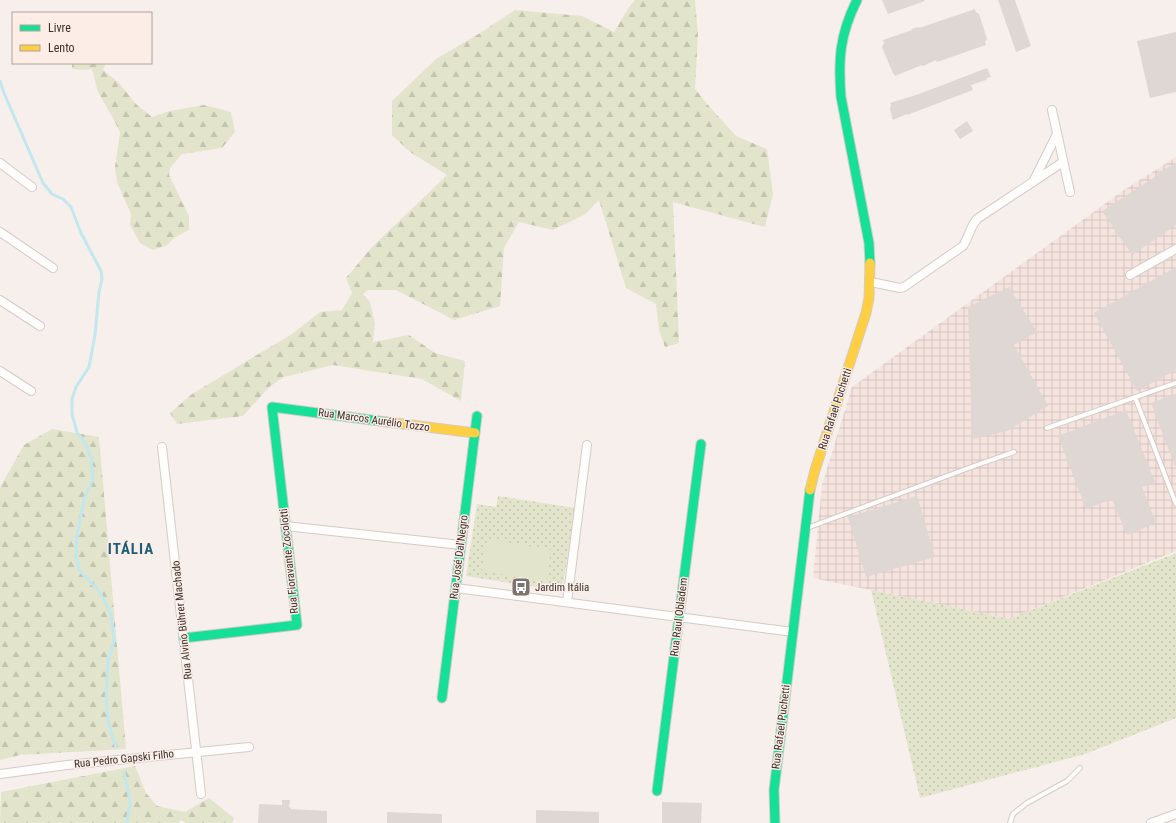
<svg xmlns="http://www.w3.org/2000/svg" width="1176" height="823" font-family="'Roboto Condensed',sans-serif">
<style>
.industrial{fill:url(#industrial-grid)}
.grass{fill:url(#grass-dots)}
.forest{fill:url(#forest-firs)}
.park{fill:#e2e5cc}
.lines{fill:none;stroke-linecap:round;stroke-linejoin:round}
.stream{stroke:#c2e7ee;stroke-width:3}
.building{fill:#dfd7d3}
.lane-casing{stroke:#d3cbc6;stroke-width:6}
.street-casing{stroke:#d3cbc6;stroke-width:10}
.fast-casing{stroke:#d3cbc6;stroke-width:11}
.slow-casing{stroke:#d3cbc6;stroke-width:11}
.lane{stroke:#fefdfc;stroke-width:4}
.street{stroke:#fefdfc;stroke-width:8}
.fast{stroke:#16e098;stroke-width:9}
.slow{stroke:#ffcf43;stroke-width:9}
.labels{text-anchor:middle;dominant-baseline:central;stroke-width:3;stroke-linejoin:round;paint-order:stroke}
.street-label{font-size:11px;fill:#3a312c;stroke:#fcede6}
.poi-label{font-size:11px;fill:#3a312c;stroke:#fcede6;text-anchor:start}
.district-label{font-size:15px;font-weight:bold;letter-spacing:1px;fill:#1b5e7b;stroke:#fcede6}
</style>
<defs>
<pattern id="industrial-grid" width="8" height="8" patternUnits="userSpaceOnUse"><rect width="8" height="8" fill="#f5e3de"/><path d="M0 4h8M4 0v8" fill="none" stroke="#d3c3bf"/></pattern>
<pattern id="grass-dots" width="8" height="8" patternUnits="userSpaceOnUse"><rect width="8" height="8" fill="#e2e5cc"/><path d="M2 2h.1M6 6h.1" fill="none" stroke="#c3c5af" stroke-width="1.8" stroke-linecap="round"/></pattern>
<pattern id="forest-firs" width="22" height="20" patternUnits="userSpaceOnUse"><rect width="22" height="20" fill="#e2e5cc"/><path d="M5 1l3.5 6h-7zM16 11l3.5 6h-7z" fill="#c3c5af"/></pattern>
</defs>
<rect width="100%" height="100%" fill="#f7efeb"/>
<!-- industrial -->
<polygon class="industrial" points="1176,157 1176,551 1009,619 813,578 822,485 852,387 1124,190"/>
<!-- grass -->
<g class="grass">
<polygon points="498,496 575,508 562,591 466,576 477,504 496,507"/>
<polygon points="1176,553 1176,718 1085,754 920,798 871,590 1009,619"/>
</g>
<!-- forest -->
<g class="forest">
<polygon points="635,0 695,0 698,35 695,89 708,105 736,136 767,149 773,194 765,227 673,202 679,343 665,347 659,330 656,304 626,288 599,200 584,215 553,230 519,222 504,248 500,306 454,320 396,290 368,290 363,294 370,302 375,323 373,342 409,335 435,353 465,361 461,401 422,379 333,365 284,377 269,387 243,416 177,424 170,413 192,394 292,334 320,312 342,310 352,293 346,278 372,247 447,175 410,152 392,135 392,101 436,59 482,32 515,10 582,16 614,32 629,7"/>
<polygon points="72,63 106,63 103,70 119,83 137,105 152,117 170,111 204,105 231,112 235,132 222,148 182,154 170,168 169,175 189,216 189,230 174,238 167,245 153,250 140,243 130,225 131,214 117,182 115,167 120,133 115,122 98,92 92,69 83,70 72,69"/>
<polygon points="52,429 99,437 126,749 20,755 0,760 0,487 24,445"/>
<polygon points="135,766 146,793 157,806 185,812 209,798 234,818 232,823 186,823 181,820 178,823 0,823 1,792"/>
</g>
<!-- park -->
<polygon class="park" points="487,539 551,550 546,582 482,571"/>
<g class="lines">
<!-- stream -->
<g class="stream">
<polyline points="0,81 4,93 43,183 52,194 63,199 71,207 81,233 101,271 102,279 99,292 95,335 89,367 76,387 72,399 72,414 77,432 85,443 91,458 93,479 84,499 77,536 76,556 79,570 99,591 111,614 114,641 108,661 106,702 109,726 116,747"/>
<polyline points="124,772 130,801 127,823"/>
</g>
</g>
<!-- building -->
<g class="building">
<polygon points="882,0 924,0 925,1 888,14"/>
<polygon points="998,0 1015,0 1031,46 1016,52"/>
<polygon points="975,9 976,12 979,14 987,39 985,42 986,45 937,62 936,60 923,66 922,65 895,76 892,71 882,47 884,43 883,40 912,30 911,29 919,27 919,28"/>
<polygon points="1176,32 1176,92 1150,98 1137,41"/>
<polygon points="987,68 991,77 987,78 986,80 971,85 973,90 907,115 907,114 893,120 890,109 891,105 890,103 919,94"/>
<polygon points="967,121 973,131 960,139 954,130"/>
<polygon points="1176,163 1176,225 1132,255 1102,211 1158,175 1157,173"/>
<polygon points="1176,267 1176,370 1137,391 1094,313"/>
<polygon points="1009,287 1037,332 1014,345 1048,406 1007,431 972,439 968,307"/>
<polygon points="1176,394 1176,466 1175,466 1151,403"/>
<polygon points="1126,410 1155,482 1142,487 1156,523 1127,535 1112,499 1086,509 1058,436"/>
<polygon points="917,496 935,557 866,577 848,517"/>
<polygon points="282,800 290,800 289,807 291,808 291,809 327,811 327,823 258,823 259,804 282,805"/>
<polygon points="662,802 702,803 701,823 662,823"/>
<polygon points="536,810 599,812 599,823 536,823"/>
<polygon points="387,812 442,814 442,823 387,823"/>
</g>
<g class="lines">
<!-- lane casing -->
<g class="lane-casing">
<g id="lane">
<polyline points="1135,397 1176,504"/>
<polyline points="1047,428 1176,383"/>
<polyline points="807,528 974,466 1014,452"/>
<polyline points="1010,823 1013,814 1027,803 1067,781 1080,768"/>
</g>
</g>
<!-- street casing -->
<g class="street-casing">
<g id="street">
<polyline points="1052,110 1070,192"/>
<polyline points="0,163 32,187"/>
<polyline points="1033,182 1057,134"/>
<polyline points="0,232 53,268"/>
<polyline points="1130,275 1176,249"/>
<path d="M871,282L900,288L904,287L963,246C969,237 970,227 977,219L1063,162"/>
<polyline points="0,300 40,326"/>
<polyline points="0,371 31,391"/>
<polyline points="162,447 201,794"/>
<polyline points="285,526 461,545"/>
<polyline points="456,588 793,632"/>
<polyline points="567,602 587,445"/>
<polyline points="0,774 67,765 249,747"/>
<polyline points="1151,823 1176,814"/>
</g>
</g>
<!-- fast casing -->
<g class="fast-casing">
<g id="fast">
<path d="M857,0C840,34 838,59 841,97L869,243L870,263"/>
<polyline points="184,638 297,625 272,407 387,422"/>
<polyline points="442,698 477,416"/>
<polyline points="657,791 701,444"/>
<polyline points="775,823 774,790 810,490"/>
</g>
</g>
<!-- slow casing -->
<g class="slow-casing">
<g id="slow">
<polyline points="387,422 475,433"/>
<polyline points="810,490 815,470 866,313 869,298 870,263"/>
</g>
</g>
<!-- lane -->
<use href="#lane" class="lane"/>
<!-- street -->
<use href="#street" class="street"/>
<!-- fast -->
<use href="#fast" class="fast"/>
<!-- slow -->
<use href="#slow" class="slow"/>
</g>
<!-- icons -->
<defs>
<g id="bus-square" transform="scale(1)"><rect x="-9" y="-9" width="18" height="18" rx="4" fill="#7c746f" stroke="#fcede6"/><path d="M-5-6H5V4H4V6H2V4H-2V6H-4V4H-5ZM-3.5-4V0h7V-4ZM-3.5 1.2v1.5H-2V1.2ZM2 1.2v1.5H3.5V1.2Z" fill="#fff"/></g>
</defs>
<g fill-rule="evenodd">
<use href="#bus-square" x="521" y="587"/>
</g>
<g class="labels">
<!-- street labels -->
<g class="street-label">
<text transform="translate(835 409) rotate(-72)">Rua Rafael Puchetti</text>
<text transform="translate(374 420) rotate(8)">Rua Marcos Aurélio Tozzo</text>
<text transform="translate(459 557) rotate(-83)">Rua José Dal'Negro</text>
<text transform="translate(289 561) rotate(-96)">Rua Fioravante Zocolotti</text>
<text transform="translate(679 617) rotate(-83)">Rua Raul Obladem</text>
<text transform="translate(182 620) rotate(-96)">Rua Alvino Bührer Machado</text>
<text transform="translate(781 727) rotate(-83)">Rua Rafael Puchetti</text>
<text transform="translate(124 759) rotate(-6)">Rua Pedro Gapski Filho</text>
</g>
<!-- poi labels -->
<g class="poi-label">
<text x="535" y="587">Jardim Itália</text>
</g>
<!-- district labels -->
<g class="district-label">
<text x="131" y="549">ITÁLIA</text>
</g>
</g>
<!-- legend -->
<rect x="12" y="12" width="140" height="52" fill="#fcede6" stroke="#aea29c"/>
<rect x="20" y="25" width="20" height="6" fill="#16e098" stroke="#aea29c"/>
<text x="48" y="32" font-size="12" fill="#3a312c">Livre</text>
<rect x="20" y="45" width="20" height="6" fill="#ffcf43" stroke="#aea29c"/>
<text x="48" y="52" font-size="12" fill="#3a312c">Lento</text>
</svg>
